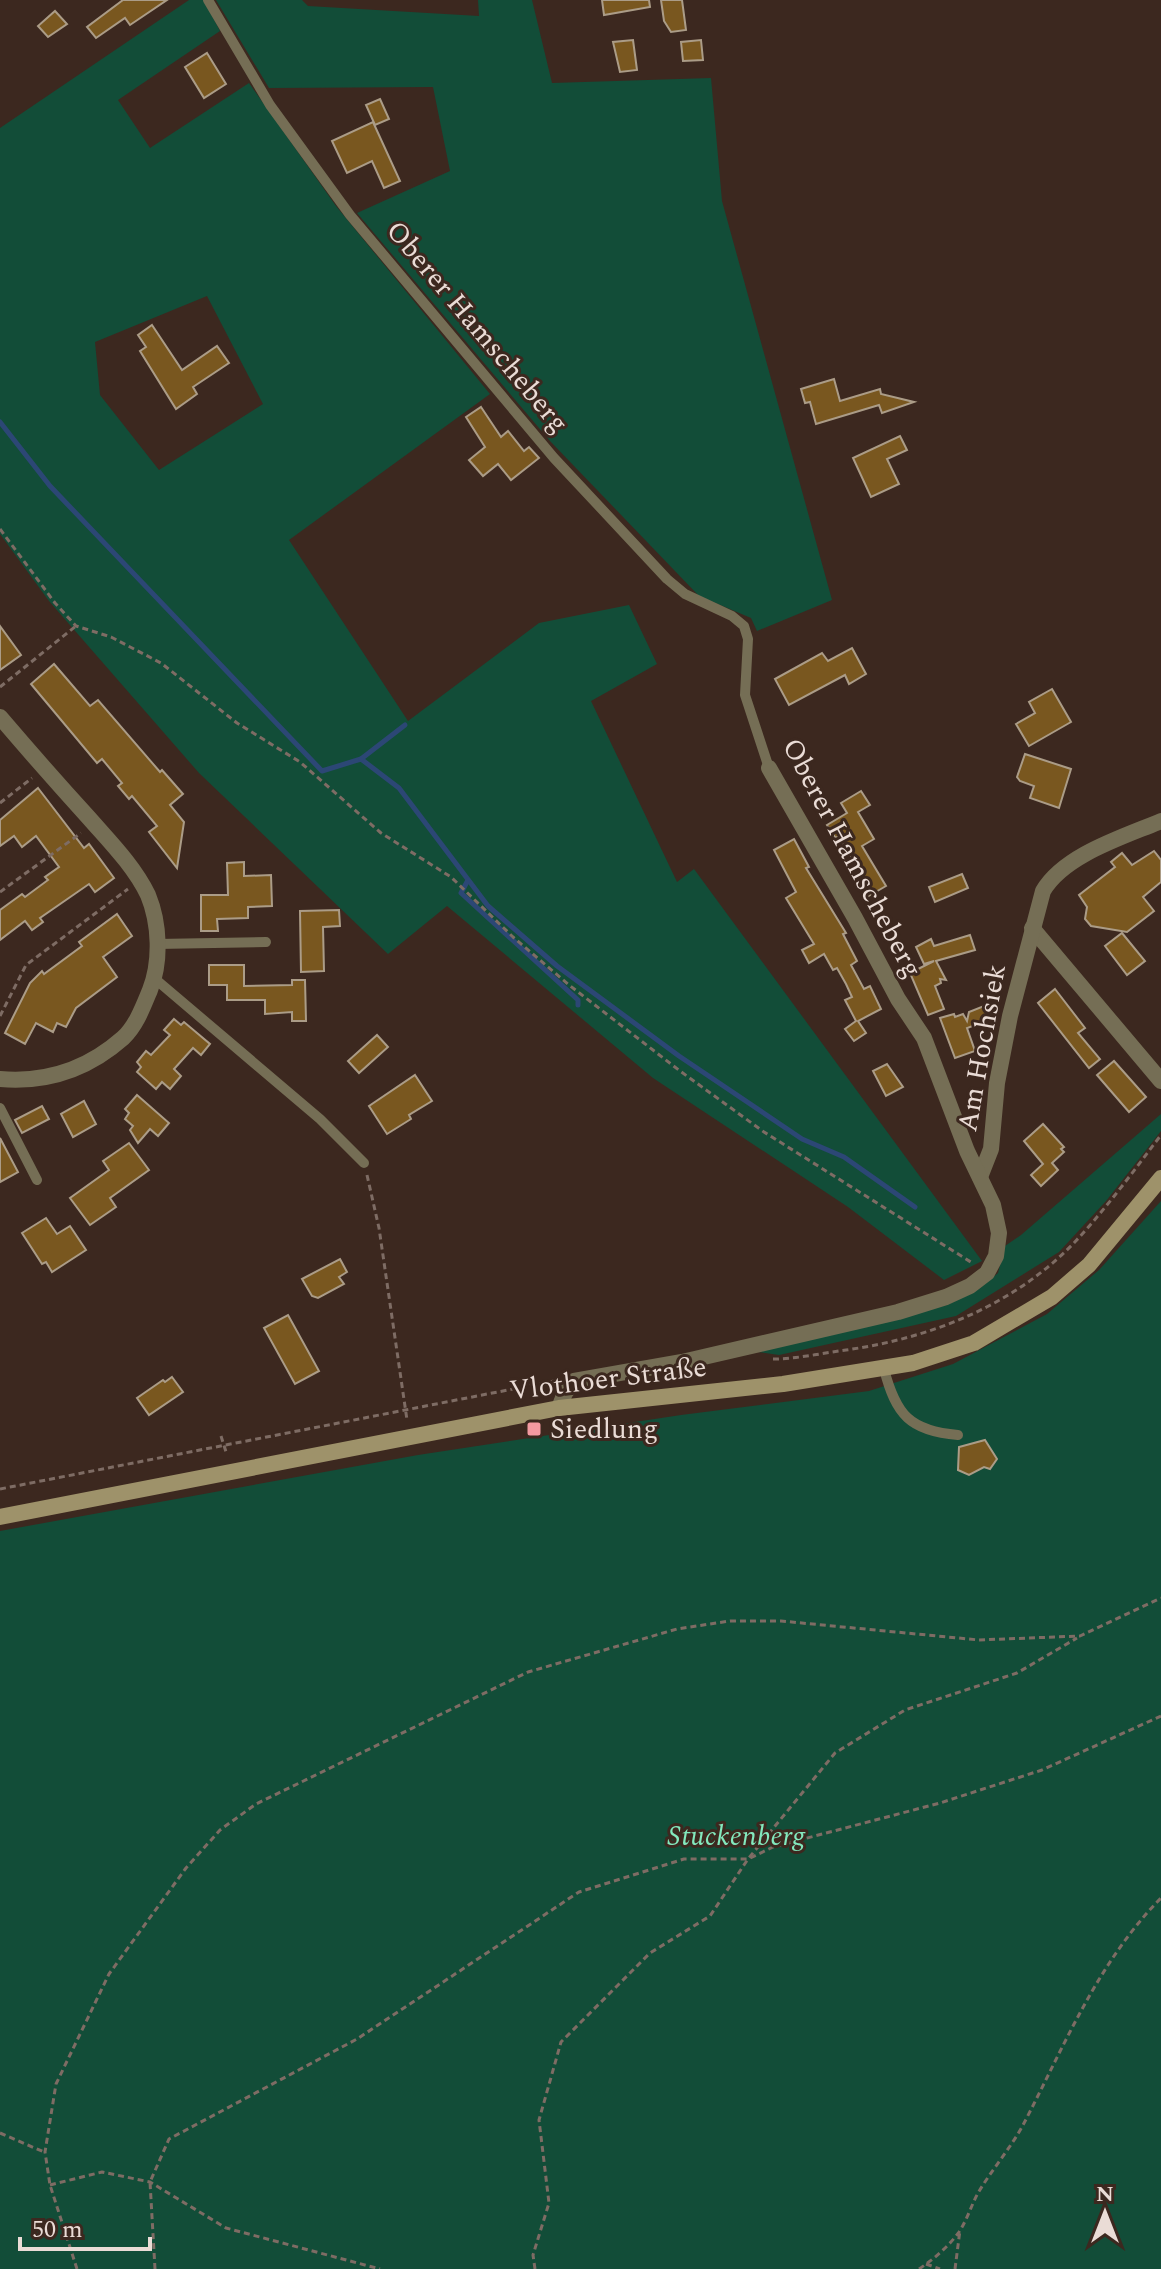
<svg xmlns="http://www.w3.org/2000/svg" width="1161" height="2269" font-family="Spectral,serif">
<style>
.green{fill:#124d38;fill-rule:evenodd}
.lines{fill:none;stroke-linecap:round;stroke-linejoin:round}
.stream{stroke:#2c4775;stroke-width:5}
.building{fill:#79571f;stroke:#ab9c87;stroke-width:2}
.path{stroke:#7e6c64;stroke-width:3;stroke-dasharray:6 4;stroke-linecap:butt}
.service{stroke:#756e55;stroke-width:10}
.minor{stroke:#756e55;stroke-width:16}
.secondary{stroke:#9e926a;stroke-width:16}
.poi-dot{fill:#f49aa1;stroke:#3c281f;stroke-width:3}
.labels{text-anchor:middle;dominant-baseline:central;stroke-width:6;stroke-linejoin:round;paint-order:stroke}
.street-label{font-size:28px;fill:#eadcd6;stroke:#3c281f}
.poi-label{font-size:28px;fill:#eadcd6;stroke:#3c281f;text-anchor:start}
.park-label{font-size:28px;font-style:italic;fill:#83e9be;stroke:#3c281f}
</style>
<rect width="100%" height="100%" fill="#3c281f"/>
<!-- green -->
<g class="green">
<path d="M189,0H204L220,31L118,100L150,148L249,83L336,206L490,394L289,540L408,721L539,623L629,605L657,664L591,701L677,882L694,869L982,1261L944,1280L848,1207L653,1078L447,906L388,954L199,773L49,601L0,534V128ZM207,296L263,404L159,470L100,395L95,342Z"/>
<polygon points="216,0 302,0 308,6 479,16 478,0 532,0 552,83 711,78 722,201 832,600 757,631 751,618 699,596 550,441 357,213 450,171 433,87 269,88"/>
<polygon points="1161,1114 1161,1131 1106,1201 1059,1252 956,1316 779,1355 751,1351 947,1305 979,1289 998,1273 1005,1246 1021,1235"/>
<polygon points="1161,1201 1161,2269 0,2269 0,1531 418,1455 681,1415 869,1391 953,1364 1047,1314 1099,1270"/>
</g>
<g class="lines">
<!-- stream -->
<g class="stream">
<polyline points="0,422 50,486 322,771 361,759 399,788 488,906 557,966 679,1056 802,1139 844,1157 915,1207"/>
<polyline points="361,759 405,725"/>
<polyline points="468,880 461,893 578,1000 578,1005"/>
</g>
</g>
<!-- building -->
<g class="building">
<polygon points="123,0 167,0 130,25 125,18 96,38 87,27"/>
<polygon points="602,0 649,0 650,7 604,15"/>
<polygon points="661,0 682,0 686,30 671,32 664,21"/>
<polygon points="55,11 67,24 48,37 38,26"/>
<polygon points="633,40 637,70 620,72 613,42"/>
<polygon points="701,40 703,60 683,61 681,42"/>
<polygon points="207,53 226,84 204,98 185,67"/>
<polygon points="380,99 389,119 375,125 366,105"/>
<polygon points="373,122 400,181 384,188 372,161 347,173 332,141"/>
<polygon points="152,325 182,370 217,346 229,363 193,387 197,394 176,409 140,351 146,347 138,335"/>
<polygon points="834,379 840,401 880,389 881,394 914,402 882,413 879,405 816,424 810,402 805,403 801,389"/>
<polygon points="481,407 501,437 508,431 524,451 529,447 539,458 511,480 498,464 483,476 469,460 485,447 466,417"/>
<polygon points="900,436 907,450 887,459 899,484 871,497 853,458"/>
<polygon points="0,626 21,655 0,670"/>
<polygon points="852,648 866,674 849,684 845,675 789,705 775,679 822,653 828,661"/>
<polygon points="54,664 90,706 98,700 160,772 162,770 183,794 170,805 184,822 177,868 149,832 157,826 132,796 129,799 118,786 122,783 102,759 97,763 31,684"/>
<polygon points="1052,689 1071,722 1029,746 1016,724 1035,713 1029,702"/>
<polygon points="1025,754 1071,769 1059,808 1030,798 1034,786 1020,781 1017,777"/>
<polygon points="38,788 84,848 89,844 114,878 95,892 89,884 40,918 43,922 32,930 25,921 0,940 0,910 22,894 25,897 48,880 45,877 59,867 36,836 22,847 14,836 0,846 0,820"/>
<polygon points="861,791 870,805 858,812 874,839 862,846 886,886 867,897 853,873 859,870 840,838 835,837 827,825 847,813 841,803"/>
<polygon points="794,839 809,867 806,868 846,933 843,934 857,961 851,965 864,989 870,986 881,1009 858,1021 866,1033 854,1041 845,1029 856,1021 845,1000 852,997 846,984 837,968 833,970 824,954 809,963 802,950 814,944 786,898 796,892 774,850"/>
<polygon points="1154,851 1161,860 1161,882 1143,897 1154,911 1127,932 1091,926 1085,919 1087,907 1079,895 1115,867 1111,862 1122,853 1132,865"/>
<polygon points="244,862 244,876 271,875 272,906 248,907 248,918 217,919 218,931 201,931 201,895 228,895 227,863"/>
<polygon points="962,874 968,888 935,902 929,887"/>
<polygon points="339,910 340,926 323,927 324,971 301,972 300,911"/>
<polygon points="117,914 132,936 103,957 117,977 76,1008 66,1027 57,1023 53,1032 36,1023 25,1044 5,1033 30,983 42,971 44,974 82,946 79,942"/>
<polygon points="1122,933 1145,961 1127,975 1105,946"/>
<polygon points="970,935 975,950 936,961 946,980 940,979 941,983 935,986 944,1009 928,1015 910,973 934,961 924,964 916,947 931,939 934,946"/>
<polygon points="209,965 244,965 244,986 292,985 292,980 305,980 306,1021 292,1021 292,1012 265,1014 265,1000 227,1000 227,985 209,985"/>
<polygon points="1055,989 1085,1028 1078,1033 1100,1059 1089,1068 1038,1003"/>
<polygon points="984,1006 989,1020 967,1028 975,1051 955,1058 940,1018 954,1014 955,1017 963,1014 967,1021 969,1012"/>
<polygon points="174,1019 181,1025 184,1022 210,1044 201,1055 193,1048 174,1069 181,1076 170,1089 162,1082 156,1089 137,1072 141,1067 137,1062 146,1051 151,1055 170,1035 164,1030"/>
<polygon points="377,1035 388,1047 359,1073 348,1061"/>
<polygon points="1114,1061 1146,1097 1129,1112 1097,1075"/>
<polygon points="887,1064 903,1087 886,1096 873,1071"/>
<polygon points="415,1075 432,1101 409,1115 411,1119 387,1134 369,1106"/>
<polygon points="137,1095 169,1123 158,1136 150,1129 138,1143 130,1130 133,1126 125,1119 129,1113 125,1109"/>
<polygon points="84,1101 96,1124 73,1137 61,1114"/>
<polygon points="42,1106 49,1119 22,1133 15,1120"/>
<polygon points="1043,1124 1064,1147 1061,1149 1064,1152 1052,1163 1058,1170 1041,1186 1031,1175 1043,1164 1024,1141"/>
<polygon points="0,1138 18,1172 0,1182"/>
<polygon points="129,1143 149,1170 110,1198 116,1207 90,1225 70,1198 109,1170 103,1161"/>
<polygon points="46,1218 57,1234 70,1226 86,1250 52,1272 46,1262 42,1264 22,1233"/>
<polygon points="340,1259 347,1272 339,1277 344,1284 318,1298 312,1296 302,1279"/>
<polygon points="288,1315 319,1371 295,1384 264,1328"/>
<polygon points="172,1377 183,1392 149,1415 137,1398 163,1380 165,1382"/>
<polygon points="985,1440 997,1459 990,1469 984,1467 969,1475 958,1470 959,1447"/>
</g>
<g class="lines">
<!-- path -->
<g class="path">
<polyline points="0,529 55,603 76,626 111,637 161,663 237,723 300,762 381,833 451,877 513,937 569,985 680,1071 764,1132 974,1264"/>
<polyline points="0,687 76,626"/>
<polyline points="0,803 32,778"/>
<polyline points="0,892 81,833"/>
<polyline points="0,1016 26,965 128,889"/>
<polyline points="367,1175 379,1228 407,1420"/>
<path d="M773,1359C797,1359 822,1353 846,1350C931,1338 1012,1306 1073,1244C1105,1210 1133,1172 1161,1135"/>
<polyline points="221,1436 227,1455"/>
<polyline points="0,1489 554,1381"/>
<polyline points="0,2133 44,2152"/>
<polyline points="50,2185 102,2172 150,2182 226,2228 380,2269"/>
<polyline points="926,2264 940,2269"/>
<polyline points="77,2269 50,2185 45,2152 56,2084 109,1974 186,1868 220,1830 256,1804 528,1672 677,1629 730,1621 781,1621 979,1640 1080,1636 1161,1598"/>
<polyline points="155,2269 150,2182 169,2139 357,2039 579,1892 684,1859 748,1859 773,1847 940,1803 1042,1770 1161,1716"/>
<polyline points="535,2269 533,2255 549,2203 539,2120 561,2042 650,1953 710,1916 748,1859 835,1753 905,1710 1017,1673 1077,1638"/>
<path d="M919,2269C934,2259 949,2246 959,2232C967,2220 971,2206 978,2193C991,2171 1009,2150 1022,2127C1064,2047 1097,1963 1161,1898"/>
<polyline points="955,2269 960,2230"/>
</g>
<!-- service -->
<g class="service">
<polyline points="208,0 270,105 350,215 554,458 667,579 685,594 732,616 744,626 748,639 745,695 769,768"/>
<polyline points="157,944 266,942"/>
<polyline points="154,978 320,1119 364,1163"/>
<polyline points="0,1108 37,1180"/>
<path d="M884,1369C896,1415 910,1431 958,1435"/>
</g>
<!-- minor -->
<g class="minor">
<path d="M0,717C29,751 59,785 89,818C110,842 134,866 148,895C160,924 161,962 150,990C143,1007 136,1026 123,1038C88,1069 47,1083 0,1079"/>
<polyline points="1032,928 1161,1081"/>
<path d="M980,1177L991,1149L997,1083L1010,1016L1043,891C1064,855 1123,837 1161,821"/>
<polyline points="559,1408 565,1393 574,1381 682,1362 898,1312 946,1297 970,1286 987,1273 996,1256 999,1233 993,1205 967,1151 924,1038 898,999 855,918 769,768"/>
</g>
<!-- secondary -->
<polyline class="secondary" points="0,1517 559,1408 783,1384 913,1363 974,1343 1052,1297 1089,1265 1161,1178"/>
</g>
<!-- markers -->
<rect class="poi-dot" x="526" y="1421" width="16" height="16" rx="4"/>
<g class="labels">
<!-- street labels -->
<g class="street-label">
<text transform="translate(477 327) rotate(50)">Oberer Hamscheberg</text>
<text transform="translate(852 858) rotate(62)">Oberer Hamscheberg</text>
<text transform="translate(982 1048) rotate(-80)">Am Hochsiek</text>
<text transform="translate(608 1379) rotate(-7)">Vlothoer Straße</text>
</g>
<!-- poi labels -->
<g class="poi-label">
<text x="550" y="1429">Siedlung</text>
</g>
<!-- park labels -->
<g class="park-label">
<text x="736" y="1836">Stuckenberg</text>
</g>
</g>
<!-- north arrow -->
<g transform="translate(1105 2213)" stroke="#3c281f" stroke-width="6" paint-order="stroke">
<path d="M0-6L14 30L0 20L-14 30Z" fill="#eadcd6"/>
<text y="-12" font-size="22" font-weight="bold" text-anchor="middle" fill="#eadcd6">N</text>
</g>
<!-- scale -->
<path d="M20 2237v12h130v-12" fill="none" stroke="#eadcd6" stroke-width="4"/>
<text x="32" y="2237" font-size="24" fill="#eadcd6" stroke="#3c281f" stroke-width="6" paint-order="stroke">50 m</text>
</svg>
